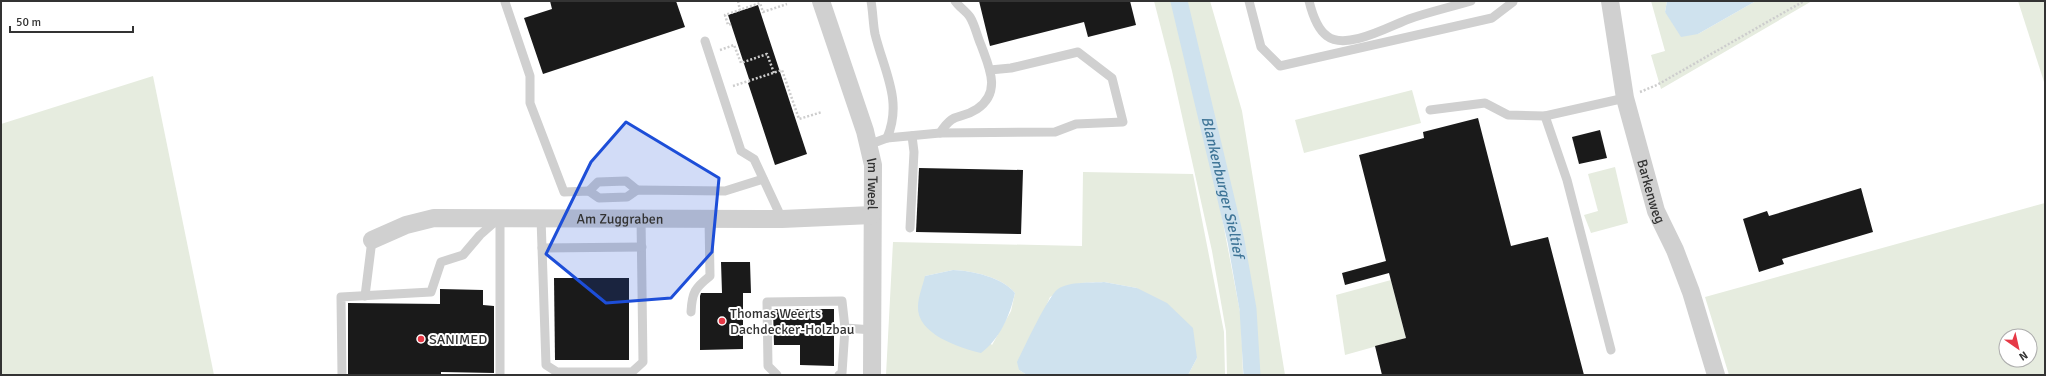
<svg xmlns="http://www.w3.org/2000/svg" width="2046" height="376" font-family="Signika,sans-serif">
<style>
.green{fill:#e6ecdf;fill-rule:evenodd}
.water{fill:#cfe2ee}
.lines{fill:none;stroke-linecap:round;stroke-linejoin:round}
.canal{stroke:#cfe2ee;stroke-width:17}
.building{fill:#1a1a1a}
.path{stroke:#cdcdcd;stroke-width:2.5;stroke-dasharray:2 2;stroke-linecap:butt}
.service{stroke:#d0d0d0;stroke-width:9}
.minor{stroke:#d0d0d0;stroke-width:18}
.marked{fill:#1d4ed8;fill-opacity:0.2;stroke:#1d4ed8;stroke-width:3;stroke-linejoin:round}
.poi-dot{fill:#e63946;stroke:#fff;stroke-width:1.5}
.labels{text-anchor:middle;dominant-baseline:central;stroke-width:4;stroke-linejoin:round;paint-order:stroke}
.street-label{font-size:14px;fill:#333;stroke:#fff}
.poi-label{font-size:14px;fill:#333;stroke:#fff;text-anchor:start}
.water-label{font-size:15px;font-style:italic;fill:#3f7597;stroke:#fff}
</style>
<rect width="100%" height="100%" fill="#fff"/>
<!-- green -->
<g class="green">
<polygon points="1154,1 1174,1 1187,53 1211,160 1241,317 1243,375 1227,375 1226,331 1212,251 1172,71"/>
<polygon points="1184,1 1210,1 1242,111 1285,375 1257,375 1257,365 1246,275 1206,87"/>
<polygon points="1651,1 1667,1 1665,12 1698,34 1756,1 1812,1 1661,89 1651,55 1665,51"/>
<polygon points="2018,1 2045,1 2045,85"/>
<polygon points="153,76 214,375 1,375 1,124"/>
<polygon points="1412,90 1421,123 1304,153 1295,120"/>
<polygon points="1615,167 1628,223 1591,233 1584,215 1598,211 1588,174"/>
<path d="M1083,172L1193,174L1224,332L1225,375H1188L1197,358L1137,288L1104,282L1080,283L1050,297L1019,370L1027,375H886L893,242L1082,246ZM953,270C973,271 1002,277 1015,293L1011,311L992,345L925,276Z"/>
<path d="M2045,203V375H1729L1705,297ZM2006,336H2030V360H2006Z"/>
<polygon points="1391,280 1406,338 1345,355 1336,295"/>
</g>
<!-- water -->
<g class="water">
<polygon points="1667,1 1756,1 1698,34 1681,37 1665,12"/>
<path d="M953,270C973,271 1002,277 1015,293C1010,315 1000,339 981,353C960,348 916,334 918,306C918,297 923,285 925,276Z"/>
<path d="M1104,282L1137,288L1167,303L1193,328L1197,358L1188,375H1027L1019,370L1017,362C1024,348 1048,296 1058,289C1070,281 1091,283 1104,282Z"/>
</g>
<g class="lines">
<!-- canal -->
<path class="canal" id="s1" d="M1179,1L1236,241L1248,309L1252,375"/>
</g>
<!-- building -->
<g class="building">
<polygon points="550,1 676,1 685,27 543,74 524,18 552,9"/>
<polygon points="979,1 1130,1 1136,25 1088,37 1084,22 990,46"/>
<polygon points="758,5 807,154 775,165 748,83 750,82 728,15"/>
<polygon points="1478,118 1511,246 1548,237 1584,375 1382,375 1375,346 1406,338 1389,273 1345,285 1342,273 1386,261 1359,155 1424,138 1423,132"/>
<polygon points="1600,130 1607,158 1579,164 1572,137"/>
<polygon points="919,168 1023,170 1021,234 916,232"/>
<polygon points="1861,188 1873,232 1782,259 1784,264 1759,272 1743,219 1767,211 1769,216"/>
<polygon points="721,262 750,262 751,293 743,293 743,349 700,350 700,296 701,293 722,293"/>
<polygon points="554,278 629,278 629,360 555,360"/>
<polygon points="440,289 483,290 483,305 494,306 494,373 441,372 441,375 348,375 348,303 440,304"/>
<polygon points="773,309 834,309 834,366 800,365 800,345 774,345"/>
</g>
<g class="lines">
<!-- path -->
<g class="path">
<polyline points="738,1 740,10"/>
<polyline points="731,24 728,25 725,15 760,3 763,12 787,4"/>
<polyline points="720,50 734,45 741,63 767,54 774,73"/>
<polyline points="733,86 782,70 799,119 822,112"/>
<polyline points="1640,92 1657,85 1804,1"/>
</g>
<!-- service -->
<g class="service">
<path d="M871,1C873,12 873,24 875,34C884,71 903,101 887,138"/>
<polyline points="1249,1 1261,47 1280,66 1492,18 1513,2"/>
<path d="M1309,1C1312,13 1317,29 1327,36C1346,51 1390,26 1409,19C1429,12 1451,7 1471,1"/>
<polyline points="505,2 530,76 530,103 564,192 589,191 599,198 627,197 637,190 725,191 763,179"/>
<polyline points="705,41 741,151 754,159 782,219"/>
<polyline points="1430,110 1485,103 1508,115 1545,116"/>
<path d="M940,133C955,110 959,121 977,109C1002,92 989,67 981,45C977,36 975,25 970,17C966,11 959,7 955,1"/>
<polyline points="868,145 887,138 940,133 1055,132 1076,124 1123,122 1112,78 1078,52 1011,68 990,70"/>
<polyline points="589,191 598,182 626,181 637,190"/>
<polyline points="500,217 500,375"/>
<polyline points="541,218 546,365 557,372 632,372 643,362 641,218"/>
<polyline points="910,228 914,152 912,136"/>
<polyline points="542,248 642,247"/>
<polyline points="365,296 372,240"/>
<path d="M691,312C692,292 695,288 710,276L709,218"/>
<polyline points="845,328 873,330"/>
<polyline points="1611,350 1567,180 1545,116 1625,98"/>
<polyline points="342,375 341,297 431,292 441,262 463,255 480,235 497,220"/>
<polyline points="777,375 768,366 767,302 842,301 845,328 842,373 839,375"/>
</g>
<!-- minor -->
<g class="minor">
<path id="s2" d="M821,1L865,131L873,165L872,375"/>
<path id="s3" d="M1610,1L1625,98L1656,211L1675,250L1691,292L1716,375"/>
<path id="s4" d="M372,240L406,225L434,218L782,219L872,215"/>
</g>
</g>
<!-- marked area -->
<path class="marked" d="M626,122L719,178L712,252L671,298L606,303L546,254L591,162Z"/>
<!-- markers -->
<g class="poi-dot">
<circle cx="722" cy="321" r="4"/>
<circle cx="421" cy="339" r="4"/>
</g>
<g class="labels">
<!-- street labels -->
<g class="street-label">
<text stroke="none"><textPath href="#s2" startOffset="191">Im Tweel</textPath></text>
<text stroke="none"><textPath href="#s3" startOffset="195">Barkenweg</textPath></text>
<text stroke="none"><textPath href="#s4" startOffset="252">Am Zuggraben</textPath></text>
</g>
<!-- poi labels -->
<g class="poi-label">
<text x="730" y="313">Thomas Weerts<tspan x="730" dy="16">Dachdecker-Holzbau</tspan></text>
<text x="429" y="339">SANIMED</text>
</g>
<!-- water labels -->
<g class="water-label">
<text stroke="none"><textPath href="#s1" startOffset="191">Blankenburger Sieltief</textPath></text>
</g>
</g>
<!-- border -->
<rect width="2046" height="376" fill="none" stroke="#333333" stroke-width="4"/>
<!-- north arrow -->
<g transform="translate(2018 348) rotate(146)"><circle r="19" fill="#ffffff" stroke="#adadad"/>
<path d="M0-3L7 15L0 10L-7 15Z" fill="#e63946"/>
<text y="-6" font-size="11" font-weight="bold" text-anchor="middle" fill="#333333">N</text>
</g>
<!-- scale -->
<path d="M10 26v6h123v-6" fill="none" stroke="#333333" stroke-width="2"/>
<text x="16" y="26" font-size="12" fill="#333333" stroke="#ffffff" stroke-width="3" paint-order="stroke">50 m</text>
</svg>
